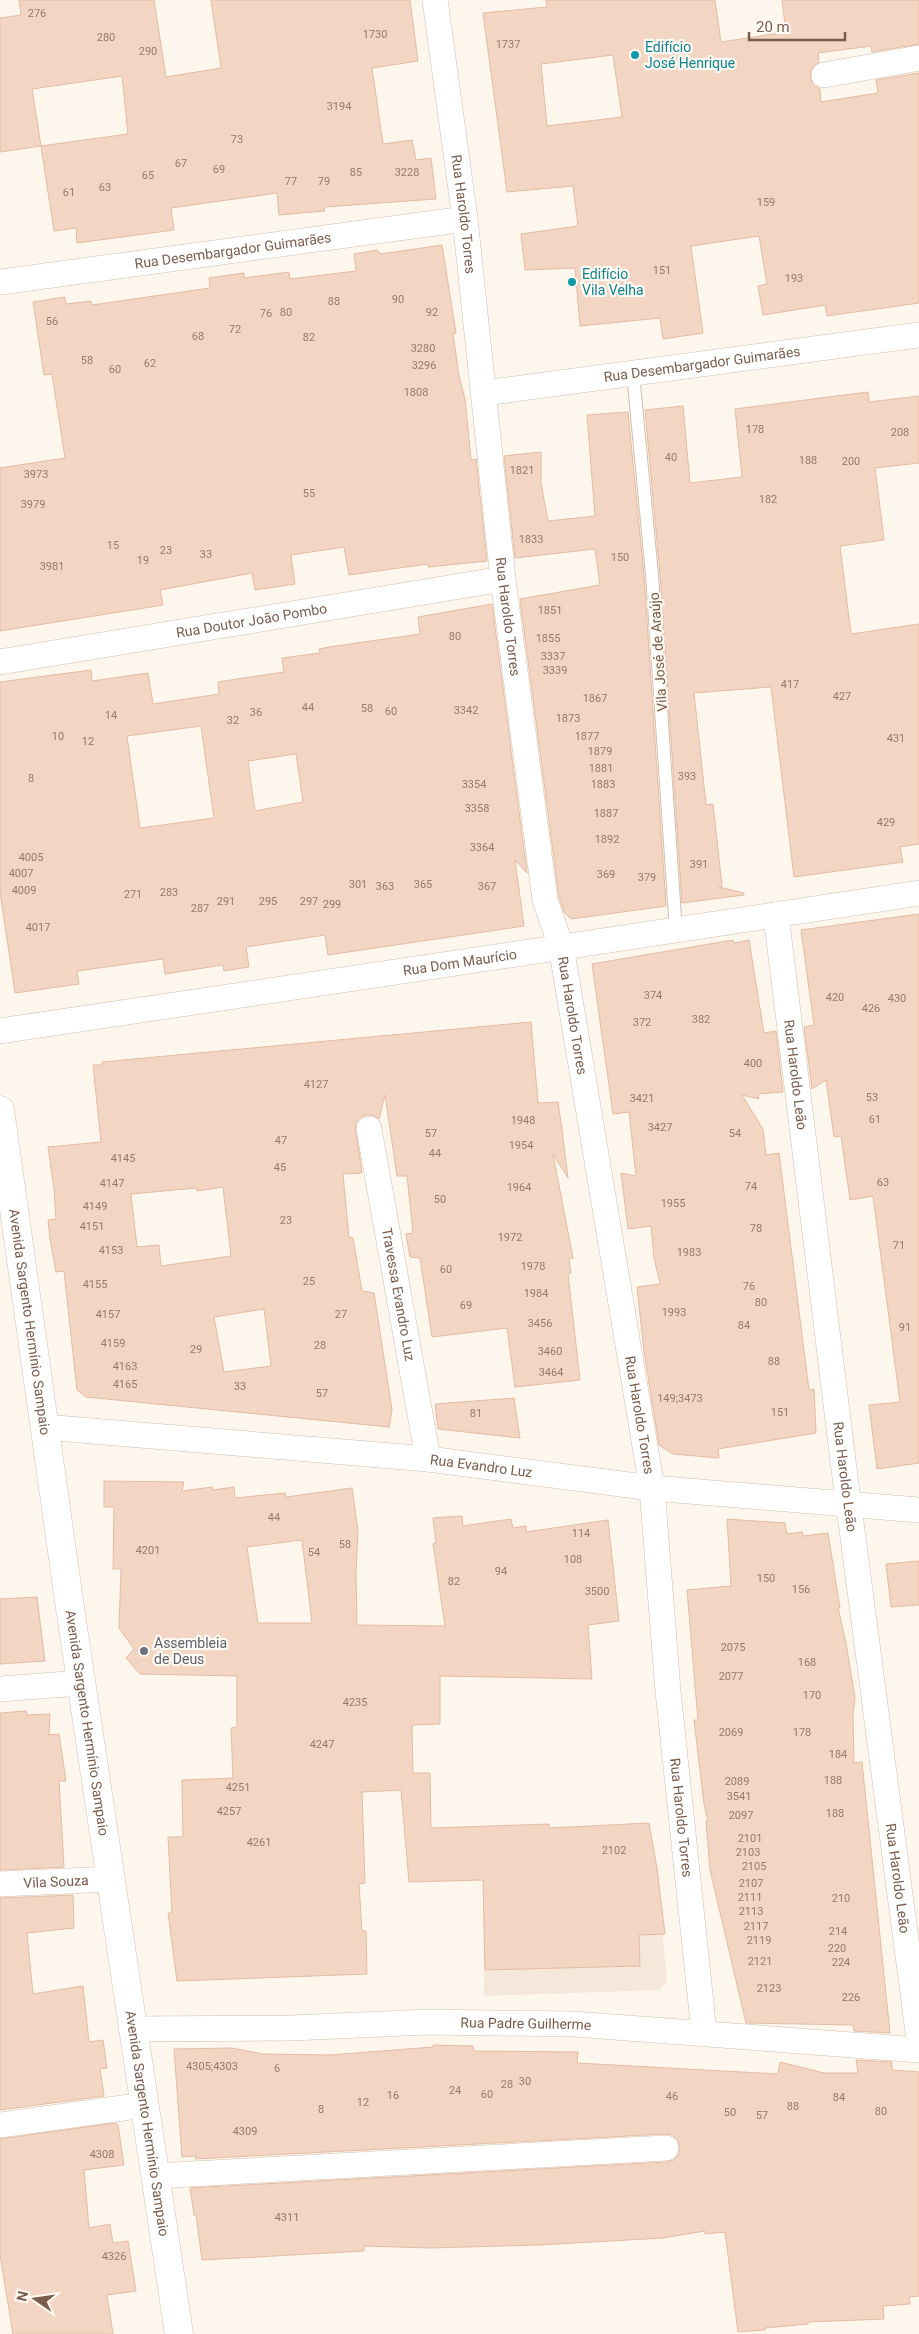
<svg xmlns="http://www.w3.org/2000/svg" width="919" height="2334" font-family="Roboto,sans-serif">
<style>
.residential{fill:#f5e8da}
.building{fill:#f3d5c3;stroke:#e6bba3;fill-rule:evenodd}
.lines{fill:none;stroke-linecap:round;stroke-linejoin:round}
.service-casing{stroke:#d1beb0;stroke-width:14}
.minor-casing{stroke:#d1beb0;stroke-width:26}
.secondary-casing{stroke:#d6c0b0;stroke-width:29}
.service{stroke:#fff;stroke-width:12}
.minor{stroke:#fff;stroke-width:25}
.secondary{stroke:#fff;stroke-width:28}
.culture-dot{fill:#0f9aa8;stroke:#fffaf3;stroke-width:2}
.worship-dot{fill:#6b7280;stroke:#fffaf3;stroke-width:2}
.labels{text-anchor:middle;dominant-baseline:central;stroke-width:4.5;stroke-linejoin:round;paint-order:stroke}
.number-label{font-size:11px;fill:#987a6a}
.culture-label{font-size:14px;fill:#0d838f;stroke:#fffaf3;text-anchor:start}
.street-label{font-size:14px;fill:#7a5c4d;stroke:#fffaf3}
.worship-label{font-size:14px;fill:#5b616d;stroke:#fffaf3;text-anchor:start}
</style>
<rect width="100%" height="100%" fill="#fdf6ec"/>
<!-- residential -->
<polygon class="residential" points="657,1878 667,1981 659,1990 484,1996 483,1879"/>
<!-- building -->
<g class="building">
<path d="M19,0H154L166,77L221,68L211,0H410L418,61L372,68L383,144L412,140L416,160L431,158L436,199L324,207L325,211L279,215L277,193L171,208L174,230L77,243L76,228L54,231L41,146L0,152V18L21,15ZM122,76L128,134L41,146L32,89Z"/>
<path d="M546,0H715L721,42L786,32L782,0H919V44L872,52L871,46L818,53L819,62L811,70L810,77L813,85L820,89L821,102L878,93L876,80L919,73V303L827,316L825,305L763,315L758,286L767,284L759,236L691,246L703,333L663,339L660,318L580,326L575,268L525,270L521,234L578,226L573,186L507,192L483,13L547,7ZM613,55L622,117L547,126L541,64Z"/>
<polygon points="442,245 456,333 453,334 459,376 465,399 471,460 476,459 487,561 428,567 428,564 349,575 344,547 291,555 295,584 255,590 252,573 160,590 163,605 0,631 0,468 65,458 52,374 44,375 33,302 65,297 66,304 91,301 92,305 210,288 209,278 244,273 244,278 289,272 290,279 356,271 354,254 377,250 381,254"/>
<polygon points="868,392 869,402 919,396 919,463 875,468 884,540 840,546 851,634 919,624 919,844 900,847 903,862 794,877 771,687 694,693 706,805 713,804 722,886 719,887 744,893 744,895 682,903 660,574 645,410 683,406 690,483 742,477 735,409"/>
<polygon points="628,412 644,576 666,906 571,919 564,912 559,897 520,599 600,585 595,549 515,558 504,456 541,452 541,483 548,521 595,516 587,415"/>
<path d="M492,604L527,873L515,860L524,926L328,955L325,935L246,947L249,967L224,971L223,965L165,974L163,959L77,971L79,984L15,993L0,892V682L91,670L92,681L148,673L153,704L219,694L218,682L284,672L282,658L320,653L319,649L329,647L420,634L418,617ZM201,726L214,818L140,828L127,736ZM296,754L303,802L255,811L248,761Z"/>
<polygon points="919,914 919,1463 877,1469 869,1405 900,1402 873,1196 850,1200 841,1136 834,1137 826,1080 812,1089 804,1027 814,1025 801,930"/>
<polygon points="733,940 734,943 749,940 764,1033 776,1031 783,1092 758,1094 759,1099 742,1095 763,1129 766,1155 779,1153 809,1390 814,1389 816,1433 718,1449 719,1458 673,1454 659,1445 644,1351 637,1287 660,1284 654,1258 651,1226 628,1229 621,1173 636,1176 629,1112 613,1114 592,964"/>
<path d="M531,1022L538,1103L558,1102L562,1130L568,1178L553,1154L573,1258L569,1259L571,1273L568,1274L580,1380L515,1387L507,1328L432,1337L420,1258L410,1257L406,1234L413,1233L407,1176H397L385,1095L379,1119L373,1115H366L359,1118L355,1125L362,1173L343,1174L349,1237L353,1238L362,1291L374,1293L392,1410L389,1427L86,1397L77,1390L64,1271L56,1272L50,1239L48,1220L56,1219L54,1189L48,1147L101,1142L93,1065H102V1062ZM223,1187L231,1256L161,1266L159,1245L137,1247L131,1194L196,1188L197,1191ZM264,1309L271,1366L224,1372L214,1317Z"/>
<polygon points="514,1398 520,1438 438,1429 435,1404"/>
<path d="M104,1481L184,1482L182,1491L212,1487L213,1490L234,1487L235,1498L285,1493L286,1497L352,1488L358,1531L356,1573L357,1625L445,1626L433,1544L436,1543L433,1518L462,1516L463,1526L511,1519L513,1528L526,1526V1532L608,1520L619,1621L588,1625L592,1679L440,1676V1724L412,1725L413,1773H430L431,1828L549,1824V1828L649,1823L657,1868L665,1934L639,1935L640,1966L485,1970L483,1880L409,1882L401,1790L362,1792L365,1883L359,1884L362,1931H366L367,1974L177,1981L168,1913H172L168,1837H183L182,1780L233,1778L231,1728L237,1727V1676L140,1674L126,1658L134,1649L119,1628L121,1569H113L114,1507H104ZM302,1540L312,1623H258L247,1547Z"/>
<polygon points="727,1519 785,1523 787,1534 802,1532 803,1536 828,1533 840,1608 838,1608 846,1643 855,1698 853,1714 854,1763 862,1762 890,2033 854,2031 853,2025 746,2023 710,1870 706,1821 708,1821 704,1804 694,1720 698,1720 687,1590 731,1586"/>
<polygon points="919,1561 919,1605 891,1607 886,1564"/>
<polygon points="37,1597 45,1661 0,1664 0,1599"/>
<polygon points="26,1711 27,1715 50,1714 49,1735 59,1734 66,1781 59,1781 64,1867 0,1870 0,1713"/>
<polygon points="73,1895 74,1928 27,1933 33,1994 83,1986 89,2042 103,2040 107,2068 100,2069 104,2096 0,2110 0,1898"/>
<polygon points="433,2045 473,2046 474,2051 578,2052 577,2063 778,2074 780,2062 824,2073 858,2073 856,2060 892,2062 892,2070 919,2072 919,2296 909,2297 910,2304 883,2306 884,2319 808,2322 808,2324 765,2328 765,2330 738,2332 725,2232 705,2234 705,2231 663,2238 539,2245 430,2248 364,2246 364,2251 202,2260 196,2215 194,2215 190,2188 667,2162 674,2160 679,2154 680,2147 678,2140 672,2135 665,2134 195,2159 196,2156 182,2157 174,2049 232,2048 263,2054 330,2055 433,2047"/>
<polygon points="115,2123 118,2125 124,2165 84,2170 89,2228 110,2224 113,2243 128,2241 136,2291 107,2295 113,2334 13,2334 0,2255 0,2139"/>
</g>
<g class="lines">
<!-- service casing -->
<g class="service-casing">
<polyline id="service" points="633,373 652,575 676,932"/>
</g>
<!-- minor casing -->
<g class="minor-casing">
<g id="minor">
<path id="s1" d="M435,0L465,219L503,579L545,900L561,946L652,1488L668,1691L704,2032"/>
<polyline points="824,75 919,58"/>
<path id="s2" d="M0,282L465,219"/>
<path id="s3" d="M484,393L919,335"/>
<path id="s4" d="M0,662L503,579"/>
<path id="s5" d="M776,915L845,1477L919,2039"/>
<path id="s6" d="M0,1031C306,984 613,941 919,893"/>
<path id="s7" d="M369,1129L428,1459"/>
<path id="s8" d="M44,1427L428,1459L652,1488L919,1510"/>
<polyline points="0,1689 81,1683"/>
<path id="s9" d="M0,1884L112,1879"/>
<path id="s10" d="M132,2029L291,2028L427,2022L574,2024L919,2050"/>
<polyline points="0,2125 144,2105"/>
<polyline points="154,2176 666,2148"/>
</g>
</g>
<!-- secondary casing -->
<g class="secondary-casing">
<g id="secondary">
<path id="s11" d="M0,1110L69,1601L179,2334"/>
</g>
</g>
<!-- service -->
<use href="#service" class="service"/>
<!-- minor -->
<use href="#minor" class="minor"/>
<!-- secondary -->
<use href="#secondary" class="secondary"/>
</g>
<!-- markers -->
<g class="culture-dot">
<circle cx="635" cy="55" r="5"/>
<circle cx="572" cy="282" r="5"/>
</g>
<circle class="worship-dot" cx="144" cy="1651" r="5"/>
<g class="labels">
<!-- number labels -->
<g class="number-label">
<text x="37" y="13">276</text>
<text x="375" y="34">1730</text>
<text x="106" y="37">280</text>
<text x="508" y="44">1737</text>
<text x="148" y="51">290</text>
<text x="339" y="106">3194</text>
<text x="237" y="139">73</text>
<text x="181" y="163">67</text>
<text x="219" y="169">69</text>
<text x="356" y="172">85</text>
<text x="407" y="172">3228</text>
<text x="148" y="175">65</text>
<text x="291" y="181">77</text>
<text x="324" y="181">79</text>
<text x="105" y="187">63</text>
<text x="69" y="192">61</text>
<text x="766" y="202">159</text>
<text x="662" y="270">151</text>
<text x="794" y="278">193</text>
<text x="398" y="299">90</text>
<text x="334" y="301">88</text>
<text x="286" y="312">80</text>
<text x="432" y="312">92</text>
<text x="266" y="313">76</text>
<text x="52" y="321">56</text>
<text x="235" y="329">72</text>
<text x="198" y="336">68</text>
<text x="309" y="337">82</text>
<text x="423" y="348">3280</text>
<text x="87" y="360">58</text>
<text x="150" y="363">62</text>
<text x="424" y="365">3296</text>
<text x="115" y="369">60</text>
<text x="416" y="392">1808</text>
<text x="755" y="429">178</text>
<text x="900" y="432">208</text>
<text x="671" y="457">40</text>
<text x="808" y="460">188</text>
<text x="851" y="461">200</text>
<text x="522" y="470">1821</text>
<text x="36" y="474">3973</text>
<text x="309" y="493">55</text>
<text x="768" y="499">182</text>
<text x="33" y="504">3979</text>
<text x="531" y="539">1833</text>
<text x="113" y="545">15</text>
<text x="166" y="550">23</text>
<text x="206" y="554">33</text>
<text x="620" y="557">150</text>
<text x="143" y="560">19</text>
<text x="52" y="566">3981</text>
<text x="550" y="610">1851</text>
<text x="455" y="636">80</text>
<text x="548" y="638">1855</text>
<text x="553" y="656">3337</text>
<text x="555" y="670">3339</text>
<text x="790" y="684">417</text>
<text x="842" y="696">427</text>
<text x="595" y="698">1867</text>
<text x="308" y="707">44</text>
<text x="367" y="708">58</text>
<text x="466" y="710">3342</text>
<text x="391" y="711">60</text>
<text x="256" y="712">36</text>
<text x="111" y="715">14</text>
<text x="568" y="718">1873</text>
<text x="233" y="720">32</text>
<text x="58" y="736">10</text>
<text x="587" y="736">1877</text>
<text x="896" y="738">431</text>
<text x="88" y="741">12</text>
<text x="600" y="751">1879</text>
<text x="601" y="768">1881</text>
<text x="687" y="776">393</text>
<text x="31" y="778">8</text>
<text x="474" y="784">3354</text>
<text x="603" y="784">1883</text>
<text x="477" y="808">3358</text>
<text x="606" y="813">1887</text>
<text x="886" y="822">429</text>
<text x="607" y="839">1892</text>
<text x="482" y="847">3364</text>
<text x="31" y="857">4005</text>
<text x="699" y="864">391</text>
<text x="21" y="873">4007</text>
<text x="606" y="874">369</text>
<text x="647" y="877">379</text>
<text x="358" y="884">301</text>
<text x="423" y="884">365</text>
<text x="385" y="886">363</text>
<text x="487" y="886">367</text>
<text x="24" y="890">4009</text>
<text x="169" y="892">283</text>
<text x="133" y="894">271</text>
<text x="226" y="901">291</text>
<text x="268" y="901">295</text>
<text x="309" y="901">297</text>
<text x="332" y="904">299</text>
<text x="200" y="908">287</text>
<text x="38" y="927">4017</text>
<text x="653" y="995">374</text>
<text x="835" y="997">420</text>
<text x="897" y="998">430</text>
<text x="871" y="1008">426</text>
<text x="701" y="1019">382</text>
<text x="642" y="1022">372</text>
<text x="753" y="1063">400</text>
<text x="316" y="1084">4127</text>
<text x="872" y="1097">53</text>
<text x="642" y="1098">3421</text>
<text x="875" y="1119">61</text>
<text x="523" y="1120">1948</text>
<text x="660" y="1127">3427</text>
<text x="431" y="1133">57</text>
<text x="735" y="1133">54</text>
<text x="281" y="1140">47</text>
<text x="521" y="1145">1954</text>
<text x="435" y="1153">44</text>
<text x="123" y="1158">4145</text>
<text x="280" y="1167">45</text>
<text x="883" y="1182">63</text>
<text x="112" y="1183">4147</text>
<text x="751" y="1186">74</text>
<text x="519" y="1187">1964</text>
<text x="440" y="1199">50</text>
<text x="673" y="1203">1955</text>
<text x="95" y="1206">4149</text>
<text x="286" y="1220">23</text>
<text x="92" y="1226">4151</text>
<text x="756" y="1228">78</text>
<text x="510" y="1237">1972</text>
<text x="899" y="1245">71</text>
<text x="111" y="1250">4153</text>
<text x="689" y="1252">1983</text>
<text x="533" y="1266">1978</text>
<text x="446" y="1269">60</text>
<text x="309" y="1281">25</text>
<text x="95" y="1284">4155</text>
<text x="749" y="1286">76</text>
<text x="536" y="1293">1984</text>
<text x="761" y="1302">80</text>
<text x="466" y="1305">69</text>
<text x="674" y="1312">1993</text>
<text x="108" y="1314">4157</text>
<text x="341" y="1314">27</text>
<text x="540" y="1323">3456</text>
<text x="744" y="1325">84</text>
<text x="905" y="1327">91</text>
<text x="113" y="1343">4159</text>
<text x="320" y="1345">28</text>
<text x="196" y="1349">29</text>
<text x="550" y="1351">3460</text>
<text x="774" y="1361">88</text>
<text x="125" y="1366">4163</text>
<text x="551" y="1372">3464</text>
<text x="125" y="1384">4165</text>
<text x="240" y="1386">33</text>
<text x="322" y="1393">57</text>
<text x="680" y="1398">149;3473</text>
<text x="780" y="1412">151</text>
<text x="476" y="1413">81</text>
<text x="274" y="1517">44</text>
<text x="581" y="1533">114</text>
<text x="345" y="1544">58</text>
<text x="148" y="1550">4201</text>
<text x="314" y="1552">54</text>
<text x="573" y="1559">108</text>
<text x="501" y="1571">94</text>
<text x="766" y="1578">150</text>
<text x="454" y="1581">82</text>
<text x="801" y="1589">156</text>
<text x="597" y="1591">3500</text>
<text x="733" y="1647">2075</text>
<text x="807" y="1662">168</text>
<text x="731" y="1676">2077</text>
<text x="812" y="1695">170</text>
<text x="355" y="1702">4235</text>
<text x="731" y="1732">2069</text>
<text x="802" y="1732">178</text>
<text x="322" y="1744">4247</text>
<text x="838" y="1754">184</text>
<text x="833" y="1780">188</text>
<text x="737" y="1781">2089</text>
<text x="238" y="1787">4251</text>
<text x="739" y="1796">3541</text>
<text x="229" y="1811">4257</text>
<text x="835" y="1813">188</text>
<text x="741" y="1815">2097</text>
<text x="750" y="1838">2101</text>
<text x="259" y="1842">4261</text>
<text x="614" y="1850">2102</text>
<text x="748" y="1852">2103</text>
<text x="754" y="1866">2105</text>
<text x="751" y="1883">2107</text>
<text x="750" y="1897">2111</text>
<text x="841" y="1898">210</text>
<text x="751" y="1911">2113</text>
<text x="756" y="1926">2117</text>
<text x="838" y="1931">214</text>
<text x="759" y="1940">2119</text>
<text x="837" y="1948">220</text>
<text x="760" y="1961">2121</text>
<text x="841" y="1962">224</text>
<text x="769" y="1988">2123</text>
<text x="851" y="1997">226</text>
<text x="212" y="2066">4305;4303</text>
<text x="277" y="2068">6</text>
<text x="525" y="2081">30</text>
<text x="507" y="2084">28</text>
<text x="455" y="2090">24</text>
<text x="487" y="2094">60</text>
<text x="393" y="2095">16</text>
<text x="672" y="2096">46</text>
<text x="839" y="2097">84</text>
<text x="363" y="2102">12</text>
<text x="793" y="2106">88</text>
<text x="321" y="2109">8</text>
<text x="881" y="2111">80</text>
<text x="730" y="2112">50</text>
<text x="762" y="2115">57</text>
<text x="245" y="2131">4309</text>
<text x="102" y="2154">4308</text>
<text x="287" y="2217">4311</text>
<text x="114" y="2256">4326</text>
</g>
<!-- culture labels -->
<g class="culture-label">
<text x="645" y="47">Edifício<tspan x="645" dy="16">José Henrique</tspan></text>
<text x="582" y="274">Edifício<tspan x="582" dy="16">Vila Velha</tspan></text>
</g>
<!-- street labels -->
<g class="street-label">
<text stroke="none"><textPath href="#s1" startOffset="216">Rua Haroldo Torres</textPath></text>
<text stroke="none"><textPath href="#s2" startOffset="235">Rua Desembargador Guimarães</textPath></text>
<text stroke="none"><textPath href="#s3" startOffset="220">Rua Desembargador Guimarães</textPath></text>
<text stroke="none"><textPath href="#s1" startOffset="621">Rua Haroldo Torres</textPath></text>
<text stroke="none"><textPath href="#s4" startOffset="255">Rua Doutor João Pombo</textPath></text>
<text transform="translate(658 652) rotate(-94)">Vila José de Araújo</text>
<text stroke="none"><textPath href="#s6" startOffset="465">Rua Dom Maurício</textPath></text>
<text stroke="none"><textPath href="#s1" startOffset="1026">Rua Haroldo Torres</textPath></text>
<text stroke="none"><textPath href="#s5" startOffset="161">Rua Haroldo Leão</textPath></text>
<text stroke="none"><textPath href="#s7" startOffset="168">Travessa Evandro Luz</textPath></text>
<text stroke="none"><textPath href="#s11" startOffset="214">Avenida Sargento Hermínio Sampaio</textPath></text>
<text stroke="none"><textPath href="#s1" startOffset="1431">Rua Haroldo Torres</textPath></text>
<text stroke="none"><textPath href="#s8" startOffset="439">Rua Evandro Luz</textPath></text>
<text stroke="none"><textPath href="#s5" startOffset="566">Rua Haroldo Leão</textPath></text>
<text stroke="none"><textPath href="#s11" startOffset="619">Avenida Sargento Hermínio Sampaio</textPath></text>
<text stroke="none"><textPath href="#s1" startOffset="1836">Rua Haroldo Torres</textPath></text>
<text stroke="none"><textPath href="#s5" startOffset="971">Rua Haroldo Leão</textPath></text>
<text stroke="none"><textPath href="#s9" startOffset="56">Vila Souza</textPath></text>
<text stroke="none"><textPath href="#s10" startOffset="394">Rua Padre Guilherme</textPath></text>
<text stroke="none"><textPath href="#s11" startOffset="1024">Avenida Sargento Hermínio Sampaio</textPath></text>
</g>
<!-- worship labels -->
<g class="worship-label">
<text x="154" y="1643">Assembleia<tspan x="154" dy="16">de Deus</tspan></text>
</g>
</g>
<!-- north arrow -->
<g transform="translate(35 2299) rotate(283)" stroke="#fffaf3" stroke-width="4" paint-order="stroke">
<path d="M0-4L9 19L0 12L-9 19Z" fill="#7a5c4d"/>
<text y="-8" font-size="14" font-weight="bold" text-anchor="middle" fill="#7a5c4d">N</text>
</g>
<!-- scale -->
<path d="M749 32v8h96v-8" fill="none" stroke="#7a5c4d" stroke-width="2.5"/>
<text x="756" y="32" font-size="15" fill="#7a5c4d" stroke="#fffaf3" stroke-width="4" paint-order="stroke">20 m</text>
</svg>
